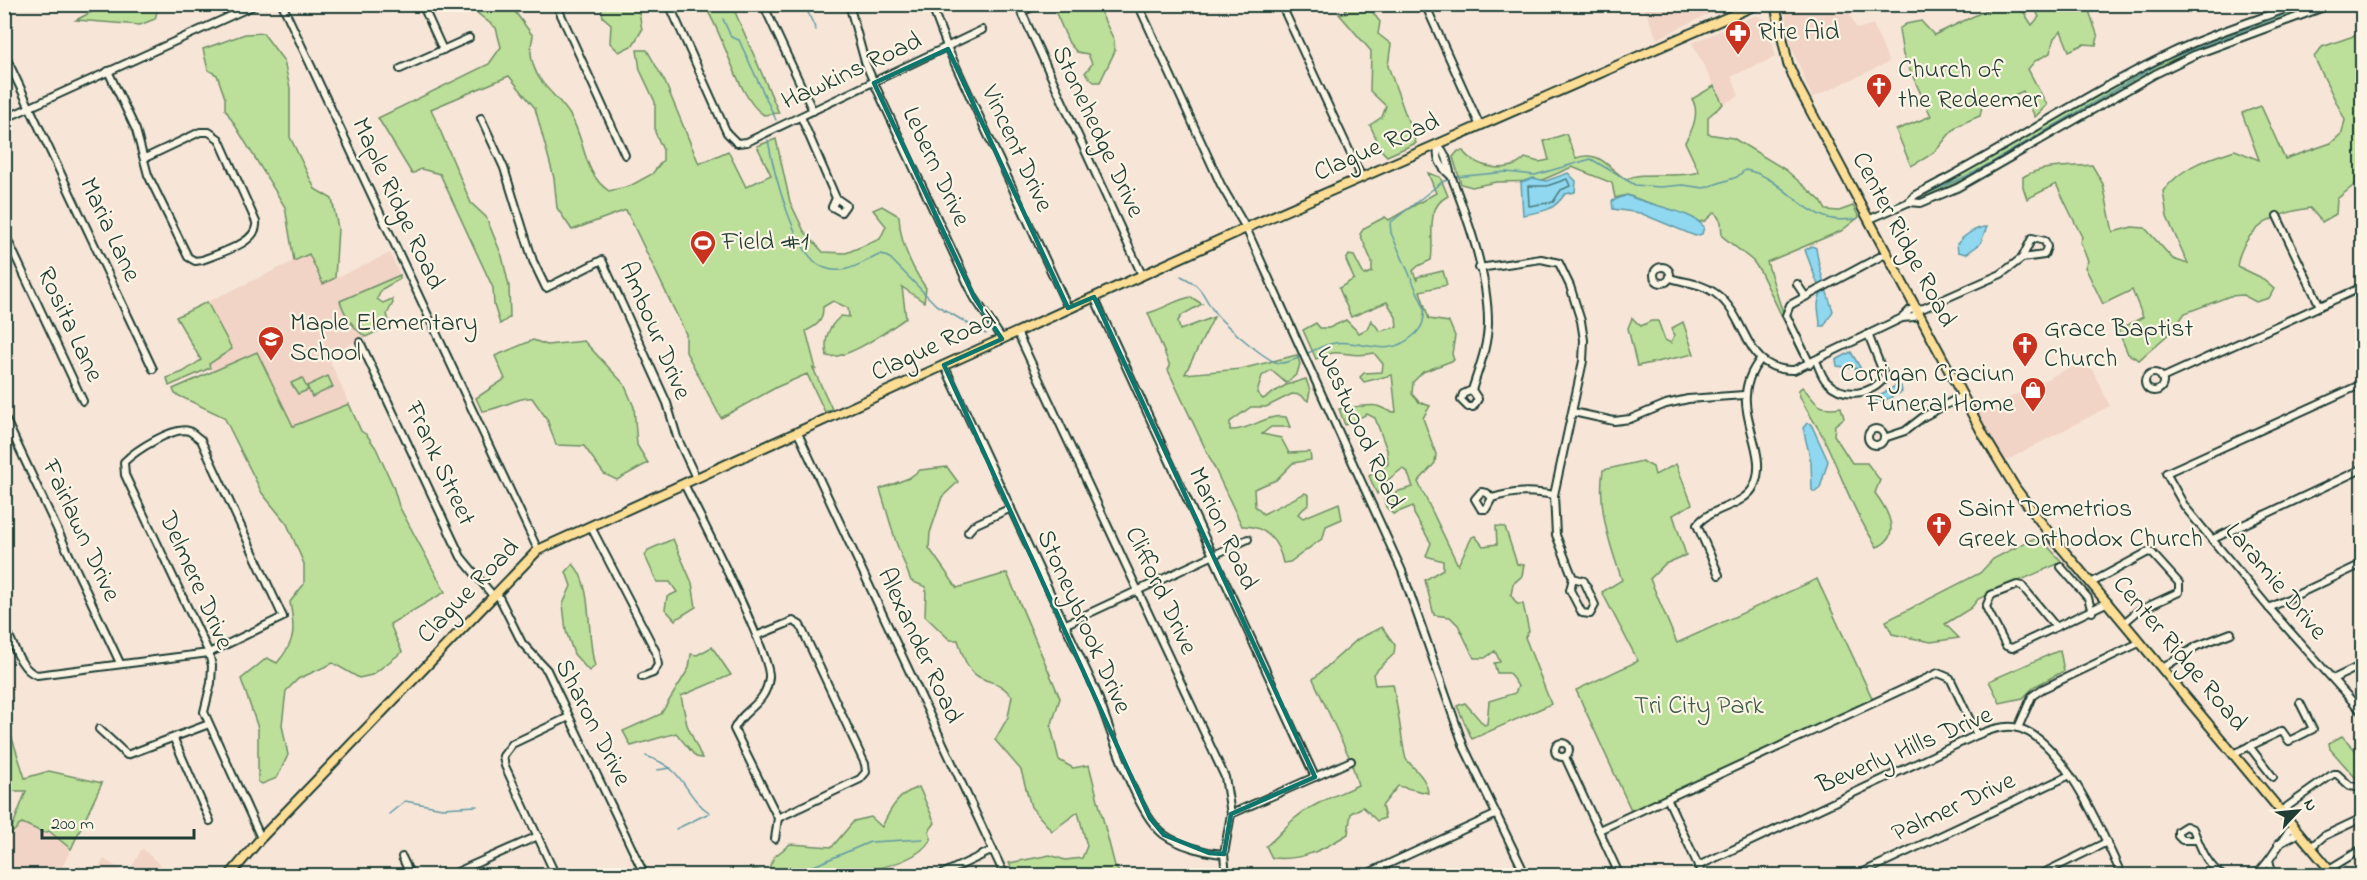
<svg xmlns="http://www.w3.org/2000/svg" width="2367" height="880" font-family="'Indie Flower',sans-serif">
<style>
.built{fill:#f1d4c6}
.green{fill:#bcdf99;stroke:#6e8e66;stroke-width:1.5}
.water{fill:#8fd8f0;stroke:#629aa5;stroke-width:1.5}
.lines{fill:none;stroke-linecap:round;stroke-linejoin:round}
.shore{stroke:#4c7b7f;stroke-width:1.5}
.stream{stroke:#629aa5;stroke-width:1.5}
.minor-casing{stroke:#1f3d34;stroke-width:10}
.major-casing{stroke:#1f3d34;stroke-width:12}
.minor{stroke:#fcf5e5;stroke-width:6}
.major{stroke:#fdde96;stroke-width:8}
.marked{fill:none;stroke:#0f766e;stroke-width:4.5;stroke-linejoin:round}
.labels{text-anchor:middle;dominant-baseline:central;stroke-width:4.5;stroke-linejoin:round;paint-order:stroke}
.poi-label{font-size:26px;fill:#1f3d34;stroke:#fcf5e5;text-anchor:start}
.street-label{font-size:26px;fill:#1f3d34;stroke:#fcf5e5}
.park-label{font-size:26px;fill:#3e5d48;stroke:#fcf5e5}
</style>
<rect width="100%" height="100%" fill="#f7e6d7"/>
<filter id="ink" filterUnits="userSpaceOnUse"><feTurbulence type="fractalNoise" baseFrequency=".0167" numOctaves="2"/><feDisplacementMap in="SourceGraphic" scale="12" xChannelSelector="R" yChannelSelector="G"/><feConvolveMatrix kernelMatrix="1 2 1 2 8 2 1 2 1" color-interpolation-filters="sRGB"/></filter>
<g filter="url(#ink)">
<!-- built -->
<g class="built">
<polygon points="1836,4 1839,14 1848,10 1857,29 1873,24 1889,62 1812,98 1790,43 1784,5"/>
<polygon points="1643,5 1727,5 1657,39"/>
<polygon points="1756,15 1767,20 1776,57 1732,76 1739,96 1723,104 1692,43"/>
<polygon points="390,253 400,275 346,298 366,337 332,353 330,361 361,431 262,475 208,364 232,349 207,302 309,254 323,284"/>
<polygon points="2087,359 2110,406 2000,464 1973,416"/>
<polygon points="22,823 44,833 49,831 71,849 58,875 5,876 5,844"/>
<polygon points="142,848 171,875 95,875 104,859 128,874"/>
</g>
<!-- green -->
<g class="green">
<polygon points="1061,4 1097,5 1114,40 1115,51 1100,82 1094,82 1085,73 1092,64 1088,54 1077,52 1069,43 1055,11"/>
<polygon points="105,5 105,4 159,5 155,19 140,25 76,20"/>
<path d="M467,5H510L533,36C530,48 530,56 534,67C540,86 560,98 570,115C586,140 582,173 609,191L630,186L652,174L663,160V150L655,132V102L640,70L637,50H647L665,82L699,164L728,151L746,187L771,175L757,146L776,139L790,202L804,231L823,252L846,253L880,239L886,226L873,210L882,206L899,216C900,242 911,267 926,288L924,302L902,287L906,318C889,329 847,361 827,356C824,339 827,328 841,316L849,317L848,308L833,301L823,307C823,321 818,325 806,331L816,369L813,368L832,409L825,412L807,374L777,387L721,418L686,352V334L626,210L572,230L557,208L554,178L535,108L509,76L431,109L471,203L486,217L502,256L509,286L510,317L500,324L494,305L493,288L440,174L421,169L412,174L378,118L489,64L501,47L496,28Z"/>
<polygon points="601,5 638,5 642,30 633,45 619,52 610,43 611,24 603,17"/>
<path d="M704,5H732L779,113L764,115C738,100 724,33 704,5Z"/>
<polygon points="1344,5 1367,5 1380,22 1378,34 1391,44 1388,66 1416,143 1387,156 1382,151 1370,125 1382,117 1386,106 1370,91 1371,51 1339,14 1347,13"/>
<path d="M2019,5L2032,25L2039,17L2033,5H2087L2098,37L2096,45L2084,44L2069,51L2061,31L2054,38L2050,53L2035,61L2028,69L2047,105L2035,117L2023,91L2004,100L1993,96L1984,97L1980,116C1954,126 1955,127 1939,147C1933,155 1920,161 1911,166L1896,130L1931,116L1903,55L1899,29L1906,24L1921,21L1934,35L1997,5Z"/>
<polygon points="2306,5 2321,5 2172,60 1977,173 1927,196 1925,193 2168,57"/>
<polygon points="263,33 284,61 290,88 290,137 315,189 332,199 338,228 335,278 323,284 309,254 294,261 285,207 225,109 225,98 217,75 208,70 203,49 245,34"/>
<path d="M2362,33V179L2337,199L2336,214L2322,222L2310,208C2274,213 2243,228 2237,266L2260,277L2274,289L2269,298L2256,302L2243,295L2230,296L2185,313L2172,331L2139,360L2128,354L2118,330L2143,317L2132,290L2103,304L2085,267L2088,261L2080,242L2082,237L2056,184L2027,199L2023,187V177C2042,165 2070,167 2092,165L2103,184L2113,232L2132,227L2145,228L2173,259L2188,264L2167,217L2163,191C2184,165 2205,160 2235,150L2259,160L2242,113L2261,106L2285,159L2331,143L2342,133L2345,120L2314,57L2322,47Z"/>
<path d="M1714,86L1723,104L1708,117V134L1733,138L1786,170L1821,201L1826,210L1839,211L1853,206L1859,217L1841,231L1767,262L1780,304L1801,356L1760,271L1753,261L1722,236L1721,222L1715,212L1705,221L1700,222L1627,195L1615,198L1612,183L1572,167L1540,181L1496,182L1472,187L1461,184L1453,157L1458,151H1463C1474,168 1510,175 1525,158L1539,162L1549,160L1544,141L1566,134L1576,158C1602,150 1607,168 1627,180C1637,170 1679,179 1699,172L1685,142C1693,130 1700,112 1692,99Z"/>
<path d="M1428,173L1440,177L1448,196C1424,208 1435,237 1431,260L1418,266L1413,271L1417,281V277L1443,271L1447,285L1420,291L1429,319L1449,322L1455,336L1452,354L1454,360L1423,372L1413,382L1412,394L1419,402L1430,406L1423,418L1436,454L1435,463L1418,482L1458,565L1472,537L1475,536L1483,546L1497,544L1496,526L1505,527L1517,564L1524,565L1522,576L1513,584L1511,595L1517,604H1523L1529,631L1525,637L1551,704L1472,739L1457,706L1465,703L1484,725L1487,724L1489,701L1515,693L1518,686L1509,673H1497L1494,663L1500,662L1495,651L1485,658H1474L1458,625L1450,617L1434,615L1425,580L1443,569V561L1426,556L1431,543L1414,514L1413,506L1393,514L1386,507L1384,500L1399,491L1413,487L1407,471L1402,469L1389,479L1377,494L1369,476L1388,464L1387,450L1375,418L1367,414L1345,425L1339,409C1343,408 1374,404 1377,406C1384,408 1388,412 1396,412L1392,375L1364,382L1360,377L1364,373L1382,372L1383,364L1374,353C1347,360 1340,345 1316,359L1303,330L1316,323L1320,328H1329L1346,320L1359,333L1367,329L1371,320L1380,331L1397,327L1396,317L1387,302L1351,317L1339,288L1354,279L1346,260L1349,255L1354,256L1364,275L1372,272V262L1360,234L1364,228L1385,217L1389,220L1436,193Z"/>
<path d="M400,275V279L382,289L377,299L383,303L392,299L393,303L387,314L390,325L366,337C353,328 345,316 340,301Z"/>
<path d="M1191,297L1202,304L1182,315L1178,321L1180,330L1214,317L1185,374L1241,369L1297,355L1300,364L1297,374L1286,383L1271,370L1262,376L1257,393L1263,399L1286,385L1306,379L1310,391L1308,401L1300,395L1292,394L1266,407H1251L1230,422V430C1250,431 1267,413 1286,417L1290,427H1271L1262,434L1281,438L1289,453L1310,452L1311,460L1293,463L1276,480L1254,489L1255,506L1263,514L1305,493L1309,495V504L1298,514L1303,518L1339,503L1342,519L1326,526L1323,538L1290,562L1283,563C1279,542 1266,525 1242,526L1168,370L1170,366L1148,313C1164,309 1177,299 1191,297Z"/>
<polygon points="207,302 232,349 209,364 210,368 169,386 167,378 183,372 201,360 176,317"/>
<polygon points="1632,318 1641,326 1651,321 1658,321 1665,340 1671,343 1674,336 1672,328 1683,322 1694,354 1637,366 1628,328"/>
<path d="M533,340L547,345L584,341L624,384L634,407L637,445L648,463L617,480L604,474L584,446L556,445L547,419L532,398C519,396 499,410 482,411L476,398L505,379L495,356Z"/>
<path d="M257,352L293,426L349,404L361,431L367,435L376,448L393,486L399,506L445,592L390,624L402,652L372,675L359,678L333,663L298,679L286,691L282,725L288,755L277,778L262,784L258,782V728L241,679L267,658L277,663C296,641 295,630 290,602L304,584V564L287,524L262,493L224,417L175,394L173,389Z"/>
<polygon points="328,376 333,387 312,397 307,386"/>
<polygon points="302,378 308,390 298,394 291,383"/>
<path d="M1802,387C1818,402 1814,411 1841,407L1844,418L1835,425L1834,435L1852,463H1867L1880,480L1875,493C1887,509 1903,537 1877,547C1852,510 1843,478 1824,439C1816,422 1804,410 1798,391Z"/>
<path d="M1642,461L1653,467L1655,475L1676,464L1692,504L1673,515L1686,555L1665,564L1650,579L1677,643L1817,579L1873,700L1632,812L1576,690L1638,661L1602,592L1622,580C1610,546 1597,507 1603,470Z"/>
<path d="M947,467L958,482L942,497L930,533L929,548L957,588L1007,573L1060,698L1051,727L1059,760L1073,768L1089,765L1115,866L1121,875H1015L1009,863L1050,855L1065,860L1082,858L1087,846L1078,812L1052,831L1031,807L1021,770L995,740L1008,717L1012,696C996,679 996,686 979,677C966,670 962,653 958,640H950L925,616L926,587L911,581L896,542L880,489L909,478L920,470Z"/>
<polygon points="2040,538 2062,562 1978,599 1971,608 1945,624 1959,638 1931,642 1892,634 1886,621 1980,573 1993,559 2030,540"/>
<polygon points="673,539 692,583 696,607 675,620 665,609 667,597 677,592 670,582 657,582 645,556 648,550"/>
<path d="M573,564C594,586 586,637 595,666L589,671L574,654L566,631L563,604L571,586L566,572Z"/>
<path d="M1382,627L1395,645L1394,654L1373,674L1375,685L1393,684C1396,696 1404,756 1406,759C1414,769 1427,778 1428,793L1398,786L1382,806L1385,818L1377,821L1363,807L1351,813L1348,834C1322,850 1303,861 1272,858L1266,846C1277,838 1284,828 1294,819C1312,804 1337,795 1358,785L1351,761L1313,679L1358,639Z"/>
<polygon points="712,647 731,675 681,696 687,725 702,758 696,757 676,733 631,746 623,731 661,714 689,668 691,654 697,655"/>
<polygon points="2060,650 2064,671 2035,686 2023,698 2000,703 1989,681"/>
<polygon points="4,727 11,735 25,778 49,771 102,783 71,849 49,831 44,833 22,823 9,836 26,791 5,791 5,787 9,785 11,766 5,755"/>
<polygon points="2342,736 2362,757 2362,785 2330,749 2329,743"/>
<path d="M919,787L935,823L929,831L931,839C908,880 794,876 751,875L753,869L767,872L774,857L790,844L832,847L854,821L871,817L882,827C890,809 899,793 919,787Z"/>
</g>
<!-- water -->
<g class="water">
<path d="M1568,173L1576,181L1575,192L1565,194C1552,212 1544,211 1523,215L1521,182L1533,178L1546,181Z"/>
<path d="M1627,195C1646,205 1694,211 1704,227L1702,234L1695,236L1640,213L1613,209L1612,201Z"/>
<path d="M1987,227L1980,244L1966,254L1958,252L1957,244C1964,235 1976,227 1987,227Z"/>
<path d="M1812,246L1816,248C1819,271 1826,289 1833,311L1824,326H1820C1820,313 1815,306 1821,293L1805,250Z"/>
<polygon points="1851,352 1861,369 1837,366 1836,360"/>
<polygon points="1897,385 1901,386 1902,392 1877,404 1876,397"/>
<polygon points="1807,423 1811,424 1828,461 1820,488 1815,492 1812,490 1811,462 1803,428"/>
</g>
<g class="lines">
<!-- shore -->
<polygon class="shore" points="1567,179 1570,186 1561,190 1553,202 1529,206 1528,186 1547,186"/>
<!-- stream -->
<g class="stream">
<polyline points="804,4 816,30"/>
<polyline points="723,19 731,37 739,40 776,120"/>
<path d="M768,140C773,169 795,259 825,268C846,276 863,261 882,254L891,259L936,305L986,334"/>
<path d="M1455,177L1506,172L1535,175L1591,159L1635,185L1660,187L1683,185L1704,188L1737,177L1745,170C1778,175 1797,209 1828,218C1837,221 1847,220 1857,219"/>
<polyline points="1926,194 1975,172 2166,60 2312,4"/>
<path d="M1181,276C1204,287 1202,295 1215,313C1224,324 1265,360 1278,363C1286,364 1293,360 1300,357"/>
<path d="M1308,353C1316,349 1326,344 1335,343C1364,339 1385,360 1413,336C1423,328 1425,319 1424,307L1391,233L1390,223L1442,182L1450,179"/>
<path d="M646,756C688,770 681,793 710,813"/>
<polyline points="657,770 671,768"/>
<polyline points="389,814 405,801 442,808 477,806"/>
<polyline points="676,829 707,814"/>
<polyline points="790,876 870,842 923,839"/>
</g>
<!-- minor casing -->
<g class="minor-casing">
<g id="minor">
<polyline points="282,4 538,550"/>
<polyline points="422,4 443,50"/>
<polyline points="556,4 625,155"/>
<polyline points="669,4 727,133 737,143 747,142 982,30"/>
<polyline points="763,4 813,111"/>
<polyline points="849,4 865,62 874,83 974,297 1002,339"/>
<polyline points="931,4 948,49 1068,308"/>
<polyline points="1018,4 1142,275"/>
<polyline points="1138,4 1221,185 1246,228 1402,571 1464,747 1526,876"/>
<polyline points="1281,4 1362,178"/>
<polyline points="1425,4 1480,126"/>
<polyline points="1021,12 1040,4"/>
<polyline points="4,53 153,369"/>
<polyline points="400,69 469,38"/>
<path d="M108,71L136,130L148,175L188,257L195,261L202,260C219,253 259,243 256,222L219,139L209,132H200L145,158"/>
<polyline points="801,117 836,198 846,205 841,212 832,207 836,198"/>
<polyline points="481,118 504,168 533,261 546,288 602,260 667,403 677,437 696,478"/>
<polyline points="4,119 257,4"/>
<path d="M1438,145C1449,156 1447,165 1452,178C1469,222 1488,276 1488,322C1488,346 1479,368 1472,390L1463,394L1461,400L1468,407H1473L1478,399L1472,390"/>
<path d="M1438,145C1436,158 1440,166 1450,175"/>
<polyline points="1909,202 1921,203 1957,188 2155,74 2194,55 2332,4"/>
<polyline points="2277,216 2320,306"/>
<path d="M1870,219L1909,202L1915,195C2002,151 2083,95 2171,53C2212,33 2257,20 2299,4"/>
<polyline points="4,232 83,401"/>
<circle cx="1662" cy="275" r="8"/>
<polyline points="1479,268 1541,259 1559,263 1570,286 1581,321 1584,340 1583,361 1554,495 1556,535 1573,578 1570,590 1582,613 1590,614 1595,605 1584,581 1573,578"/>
<path d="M1670,278C1686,283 1701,283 1715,293C1750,318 1742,371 1794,370L1902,318L1910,310L1924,308L2001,274L2022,258L2044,255L2047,247L2045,241L2032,238L2022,258"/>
<polyline points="1797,284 1805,296"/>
<polyline points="1094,297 1315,777"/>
<polyline points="1902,318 1914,317 1918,311"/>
<polyline points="1017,332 1225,777 1231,814 1224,854 1226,876"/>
<polyline points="360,342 461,557 494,597"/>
<path d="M1816,361C1819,367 1822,378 1827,382C1844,399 1872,395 1885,377L1868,334"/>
<polyline points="1810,364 1786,315 1790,305 1887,253"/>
<path d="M944,365L1096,691C1110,728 1134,810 1163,834C1178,845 1206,853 1224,854"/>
<circle cx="2154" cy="382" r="9"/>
<polyline points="2162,378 2362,287"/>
<polyline points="2362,384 2166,473 2185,507 2269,608 2362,712"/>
<polyline points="1573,412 1614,421 1630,419 1666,404 1688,399 1744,395"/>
<polyline points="4,416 120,663"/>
<circle cx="1876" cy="437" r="8"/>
<polyline points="798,433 1005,876"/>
<polyline points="1884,438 1905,431 1923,417 1962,396"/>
<path d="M684,484C699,514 771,654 769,677C766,706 743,708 734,729L778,818L775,839"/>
<path d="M1492,498L1486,509H1481L1475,499L1481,492L1487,493L1492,498C1514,491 1531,491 1554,495"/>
<polyline points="591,527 656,652 658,665 653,673 642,677"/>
<polyline points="968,532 974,525 1011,508"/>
<polyline points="2213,539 2362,469"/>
<polyline points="2061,567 2088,598 2092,612"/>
<path d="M1719,575L1697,525C1710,507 1744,507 1754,486C1772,447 1723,406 1760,360"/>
<polyline points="2091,583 2148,552 2152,553 2179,583 2179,592 2138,611 2125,622"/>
<polygon points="2017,585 2022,586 2056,627 2012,648 2006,646 1986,607 1991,595"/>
<polyline points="497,593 522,643 547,670 645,876"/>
<polyline points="2269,608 2362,564"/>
<path d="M4,624C12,639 19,670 37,675L209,653L283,617L201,440C197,437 193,433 189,431C173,426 135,451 124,462L125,475L209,653L212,666L211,683L204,712L261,838"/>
<polyline points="1064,625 1248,539"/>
<polyline points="2056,627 2108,602"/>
<polyline points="756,636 793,621 800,625 865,764 866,772 860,779 778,818"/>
<polyline points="2163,668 2197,646 2231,633"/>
<polyline points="2333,679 2362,665"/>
<polyline points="2018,728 2032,696 2042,689 2141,642"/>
<polyline points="99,729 127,755 209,724"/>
<polyline points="174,739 210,821"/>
<circle cx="1562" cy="750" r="7"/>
<polyline points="2249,746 2273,777"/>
<polyline points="2235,753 2282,731 2289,741 2313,729 2300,703"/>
<polyline points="1565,757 1620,876"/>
<polyline points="1668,800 1703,876"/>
<polyline points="2281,811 2333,774 2337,774 2350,786 2362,788"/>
<polyline points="1231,814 1351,761"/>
<polyline points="1599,830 1938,673 1950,678 1977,735"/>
<path d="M2195,840H2182L2178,836V831L2186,826L2193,829C2200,845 2206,865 2223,876"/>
<polyline points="2278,844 2295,835 2296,829"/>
<polyline points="2311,847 2324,836 2362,818"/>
<polyline points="402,857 411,876"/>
<path d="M1698,866L1977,735C1988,731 2000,726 2013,727C2061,733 2104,836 2122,876"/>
<polyline points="2329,869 2362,849"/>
<polyline points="448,876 538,836"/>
<polyline points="556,876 505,766 503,756 512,744 569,717"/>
<polyline points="938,876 993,850"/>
<polyline points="1362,876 1497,814"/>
<polyline points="1855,876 2070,775"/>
<polyline points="2037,876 2107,842"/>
<polyline points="2256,876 2269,860"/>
<polyline points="2273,876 2269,860 2290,829 2296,829"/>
</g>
</g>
<!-- major casing -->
<g class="major-casing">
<g id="major">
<polyline points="1775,4 1788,64 1798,87 1984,436 2016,489 2049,533 2335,876"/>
<polyline points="229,876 261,838 538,550 1246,228 1758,4"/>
</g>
</g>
<!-- minor -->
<use href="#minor" class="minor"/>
<!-- major -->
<use href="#major" class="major"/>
</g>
</g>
<!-- marked area -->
<path class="marked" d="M948,49L1068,308L1094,297L1315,777L1231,814L1224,854L1209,853L1164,835L1150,818L944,365L1002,339L974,297L874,83Z"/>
<!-- icons -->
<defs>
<g id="pharmacy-pin" transform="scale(1.35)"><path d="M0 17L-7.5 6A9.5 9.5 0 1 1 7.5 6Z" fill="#c8321e" stroke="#fcf5e5"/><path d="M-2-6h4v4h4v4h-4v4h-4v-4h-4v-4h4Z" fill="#fff"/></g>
<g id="church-pin" transform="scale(1.35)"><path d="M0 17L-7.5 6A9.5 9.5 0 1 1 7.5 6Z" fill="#c8321e" stroke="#fcf5e5"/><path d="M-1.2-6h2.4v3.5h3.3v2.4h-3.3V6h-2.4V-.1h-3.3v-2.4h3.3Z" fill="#fff"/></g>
<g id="stadium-pin" transform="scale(1.35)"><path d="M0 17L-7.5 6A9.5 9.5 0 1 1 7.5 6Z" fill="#c8321e" stroke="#fcf5e5"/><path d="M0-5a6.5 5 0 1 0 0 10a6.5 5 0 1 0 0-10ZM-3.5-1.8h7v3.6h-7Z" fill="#fff"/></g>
<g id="school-pin" transform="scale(1.35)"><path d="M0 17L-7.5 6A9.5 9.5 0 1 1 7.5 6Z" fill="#c8321e" stroke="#fcf5e5"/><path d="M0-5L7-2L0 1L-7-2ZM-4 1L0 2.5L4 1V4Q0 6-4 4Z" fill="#fff"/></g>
<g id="shop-pin" transform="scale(1.35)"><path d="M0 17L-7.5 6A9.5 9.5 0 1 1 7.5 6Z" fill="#c8321e" stroke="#fcf5e5"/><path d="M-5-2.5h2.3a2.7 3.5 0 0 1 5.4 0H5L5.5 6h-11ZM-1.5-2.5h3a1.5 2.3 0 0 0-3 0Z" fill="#fff"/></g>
</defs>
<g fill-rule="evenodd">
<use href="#pharmacy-pin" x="1738" y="33"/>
<use href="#church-pin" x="1879" y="86"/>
<use href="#stadium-pin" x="703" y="243"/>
<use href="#school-pin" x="271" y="339"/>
<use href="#church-pin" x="2025" y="345"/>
<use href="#shop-pin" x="2033" y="390"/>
<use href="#church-pin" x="1939" y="525"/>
</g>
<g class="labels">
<!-- poi labels -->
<g class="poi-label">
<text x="1758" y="33">Rite Aid</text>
<text x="1898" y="71">Church of<tspan x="1898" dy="30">the Redeemer</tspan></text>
<text x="722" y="243">Field #1</text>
<text x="290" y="324">Maple Elementary<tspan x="290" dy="30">School</tspan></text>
<text x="2044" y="330">Grace Baptist<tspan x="2044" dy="30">Church</tspan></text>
<text x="2014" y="375" text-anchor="end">Corrigan Craciun<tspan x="2014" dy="30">Funeral Home</tspan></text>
<text x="1958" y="510">Saint Demetrios<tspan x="1958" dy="30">Greek Orthodox Church</tspan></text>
</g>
<!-- street labels -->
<g class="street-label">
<text transform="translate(852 72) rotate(-25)">Hawkins Road</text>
<text transform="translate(1097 132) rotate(65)">Stonehedge Drive</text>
<text transform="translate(1377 148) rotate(-24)">Clague Road</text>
<text transform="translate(1016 149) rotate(65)">Vincent Drive</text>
<text transform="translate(935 167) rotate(65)">Lebern Drive</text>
<text transform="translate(397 204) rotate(65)">Maple Ridge Road</text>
<text transform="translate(109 230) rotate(65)">Maria Lane</text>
<text transform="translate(1903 240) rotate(62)">Center Ridge Road</text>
<text transform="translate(69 325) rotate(65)">Rosita Lane</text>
<text transform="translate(654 331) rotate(67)">Ambour Drive</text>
<text transform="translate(934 347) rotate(-25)">Clague Road</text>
<text transform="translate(1359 428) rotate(65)">Westwood Road</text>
<text transform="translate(439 464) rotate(65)">Frank Street</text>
<text transform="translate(1222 529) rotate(65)">Marion Road</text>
<text transform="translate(80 531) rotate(65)">Fairlawn Drive</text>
<text transform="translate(195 581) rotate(66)">Delmere Drive</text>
<text transform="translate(2275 582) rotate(50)">Laramie Drive</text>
<text transform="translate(1160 591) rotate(65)">Clifford Drive</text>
<text transform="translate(469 592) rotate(-46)">Clague Road</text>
<text transform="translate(1083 622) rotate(66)">Stoneybrook Drive</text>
<text transform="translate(919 646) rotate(65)">Alexander Road</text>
<text transform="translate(2179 654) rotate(50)">Center Ridge Road</text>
<text transform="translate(592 723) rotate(63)">Sharon Drive</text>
<text transform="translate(1905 751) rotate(-23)">Beverly Hills Drive</text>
<text transform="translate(1954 808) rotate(-25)">Palmer Drive</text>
</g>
<!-- park labels -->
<g class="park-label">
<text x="1699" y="707">Tri City Park</text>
</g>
</g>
<!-- margin -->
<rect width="2367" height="880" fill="none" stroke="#fcf5e5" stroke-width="24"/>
<rect x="12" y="12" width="2343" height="856" fill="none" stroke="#1f3d34" stroke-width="2" filter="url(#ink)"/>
<!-- north arrow -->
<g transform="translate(2298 811) rotate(64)" stroke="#fcf5e5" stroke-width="4.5" paint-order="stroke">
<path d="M0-4.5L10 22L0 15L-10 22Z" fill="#1f3d34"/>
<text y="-9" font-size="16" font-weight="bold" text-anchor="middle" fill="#1f3d34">N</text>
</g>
<!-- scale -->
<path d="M42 829v9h152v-9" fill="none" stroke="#1f3d34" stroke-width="3"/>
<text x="51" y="829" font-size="18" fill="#1f3d34" stroke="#fcf5e5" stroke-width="4.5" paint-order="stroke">200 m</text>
</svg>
